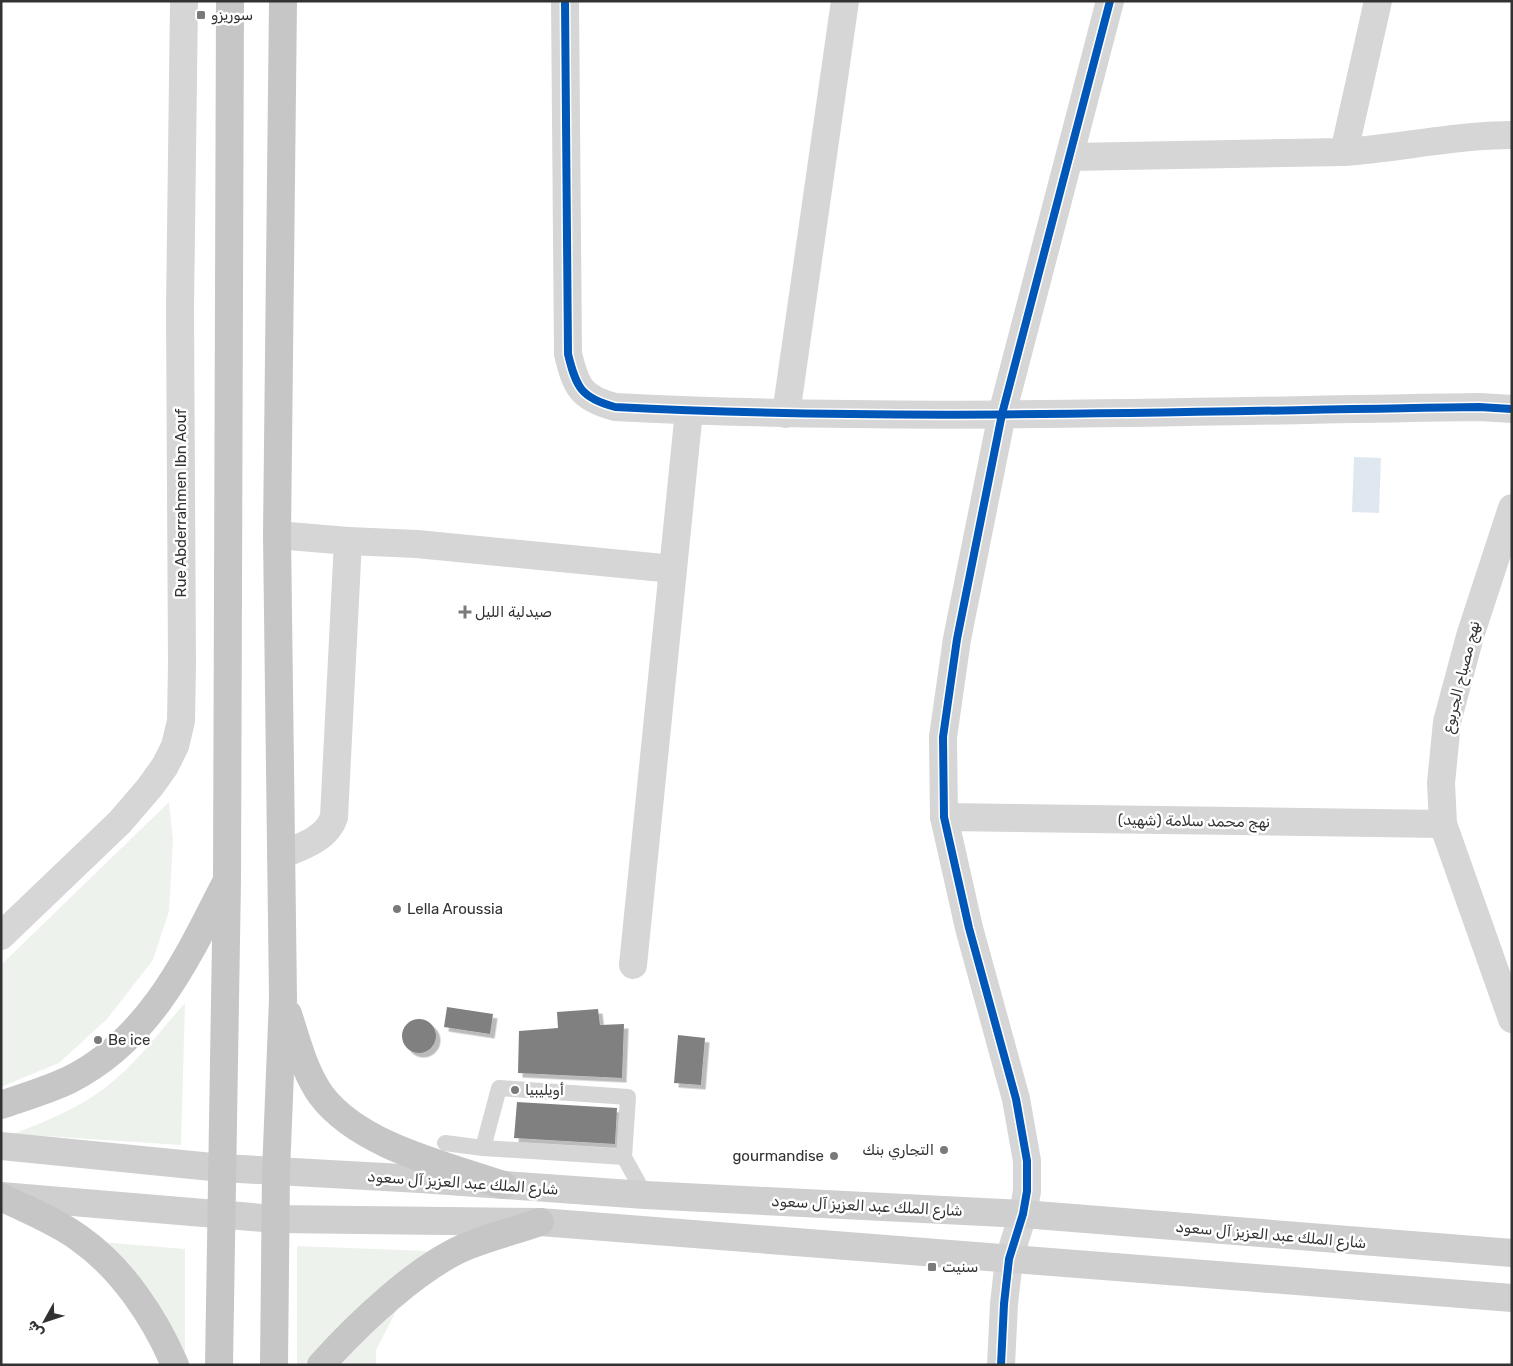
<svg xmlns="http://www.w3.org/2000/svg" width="1513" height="1366" font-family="Rubik,'Noto Sans Arabic',sans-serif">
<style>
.green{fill:#eef2ec}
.water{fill:#dfe8f0}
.building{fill:#808080;filter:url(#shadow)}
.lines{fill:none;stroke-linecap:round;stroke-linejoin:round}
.service{stroke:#d6d6d6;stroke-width:16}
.minor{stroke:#d6d6d6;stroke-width:28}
.secondary{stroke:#cfcfcf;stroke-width:28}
.trunk{stroke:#c6c6c6;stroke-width:28}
.cycleway-casing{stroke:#fff;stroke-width:11}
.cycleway{stroke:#0057b8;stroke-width:8}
.poi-dot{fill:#7a7a7a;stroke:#fff;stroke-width:2}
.labels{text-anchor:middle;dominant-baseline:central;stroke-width:5;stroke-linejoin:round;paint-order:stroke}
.poi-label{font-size:15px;fill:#323232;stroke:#fff;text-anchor:start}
.street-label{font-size:15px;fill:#323232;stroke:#fff}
</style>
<defs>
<filter id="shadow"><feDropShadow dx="4.5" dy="4.5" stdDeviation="0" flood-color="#0004"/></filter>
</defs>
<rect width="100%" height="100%" fill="#fff"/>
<!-- green -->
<g class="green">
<polygon points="169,802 173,840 169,911 153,960 107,1019 59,1063 1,1087 1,965"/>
<path d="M185,1003L181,1145L14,1134C46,1121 79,1108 106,1087C136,1064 160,1031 185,1003Z"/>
<polygon points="90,1241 185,1249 185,1353 142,1289"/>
<polygon points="297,1246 427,1251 376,1350 376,1365 297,1365"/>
</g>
<!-- water -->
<polygon class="water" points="1354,457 1381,458 1379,513 1352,512"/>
<!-- building -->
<g class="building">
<polygon points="447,1007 493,1014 490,1034 444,1027"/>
<polygon points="598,1009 600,1025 624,1024 622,1078 518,1073 519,1031 558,1028 557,1012"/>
<circle cx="419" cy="1036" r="17"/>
<polygon points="678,1035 705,1038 701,1085 674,1083"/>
<polygon points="517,1102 617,1108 615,1144 514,1138"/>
</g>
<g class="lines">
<!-- service -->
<g class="service">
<polyline points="445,1143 483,1148 624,1157 645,1195"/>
<polyline points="483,1148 499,1088 628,1097 624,1157"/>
</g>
<!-- minor -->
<g class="minor">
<path d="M565,1L568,354C576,387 581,398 615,407C902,422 1191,411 1479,407L1512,409"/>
<polyline points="1344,152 1378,1"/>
<path d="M1070,157L1344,152C1400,148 1456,135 1512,135"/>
<polyline points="786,414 845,1"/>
<polyline points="1512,508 1470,636 1447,722 1441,783 1443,824 1512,1019"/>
<path d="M277,535L348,541L334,817C327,839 301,847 281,855"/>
<polyline points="348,541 417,544 673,569"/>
<polyline points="944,817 1443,824"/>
<polyline points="1,936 120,822 150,787 165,766 175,746 181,721 182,663 180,310 184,1"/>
<polyline points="633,965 689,411"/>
<polyline points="1001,1365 1004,1304 1009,1259 1023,1214 1027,1191 1027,1161 1016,1099 969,928 944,817 943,737 957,639 1002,414 1110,1"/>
</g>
<!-- secondary -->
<g class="secondary">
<polyline points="1,1146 222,1168 420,1179 645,1195 1023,1214 1512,1253"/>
<polyline points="1,1196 275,1219 540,1222 1512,1298"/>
</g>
<!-- trunk -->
<g class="trunk">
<path d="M288,1014C297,1041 304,1071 321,1095C359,1146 445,1165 503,1185"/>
<path d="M1,1105C24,1097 48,1090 69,1080C149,1040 186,961 224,886"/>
<path d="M1,1197C27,1210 56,1221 79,1238C122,1268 155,1318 175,1365"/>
<polyline points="219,1365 227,880 230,1"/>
<polyline points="274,1365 276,1172 283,999 277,535 283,1"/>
<path d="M321,1365C357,1325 420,1264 470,1245C493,1236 517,1230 540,1222"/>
</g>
<!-- cycleway casing -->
<g class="cycleway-casing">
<g id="cycleway">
<path d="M565,1L568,354C576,387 581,398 615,407C902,422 1191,411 1479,407L1512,409"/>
<polyline points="1001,1365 1004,1304 1009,1259 1023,1214 1027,1191 1027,1161 1016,1099 969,928 944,817 943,737 957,639 1002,414 1110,1"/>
</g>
</g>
<!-- cycleway -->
<use href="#cycleway" class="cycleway"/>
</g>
<!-- markers -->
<g class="poi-dot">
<rect x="196" y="10" width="10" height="10" rx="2.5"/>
<path d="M462.5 604.5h5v5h5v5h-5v5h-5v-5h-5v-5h5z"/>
<circle cx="397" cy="909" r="5"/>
<circle cx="98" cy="1040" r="5"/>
<circle cx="515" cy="1090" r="5"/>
<circle cx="944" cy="1150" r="5"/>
<circle cx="834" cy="1156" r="5"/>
<rect x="927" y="1262" width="10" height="10" rx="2.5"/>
</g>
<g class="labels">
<!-- poi labels -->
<g class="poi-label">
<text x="211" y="15">سوريزو</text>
<text x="475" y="612">صيدلية الليل</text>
<text x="407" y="909">Lella Aroussia</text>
<text x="108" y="1040">Be ice</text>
<text x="525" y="1090">أويليبيا</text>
<text x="934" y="1150" text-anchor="end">التجاري بنك</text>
<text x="824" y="1156" text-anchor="end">gourmandise</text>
<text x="942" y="1267">سنيت</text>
</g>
<!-- street labels -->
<g class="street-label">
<text transform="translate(181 503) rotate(-90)">Rue Abderrahmen Ibn Aouf</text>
<text transform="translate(1461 677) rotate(-76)">نهج مصباح الجربوع</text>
<text transform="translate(1194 821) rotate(1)">نهج محمد سلامة (شهيد)</text>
<text transform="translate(463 1183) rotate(4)">شارع الملك عبد العزيز آل سعود</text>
<text transform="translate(867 1206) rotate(3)">شارع الملك عبد العزيز آل سعود</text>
<text transform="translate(1271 1235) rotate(5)">شارع الملك عبد العزيز آل سعود</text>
</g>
</g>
<!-- border -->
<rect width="1513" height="1366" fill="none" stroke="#323232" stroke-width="5"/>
<!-- north arrow -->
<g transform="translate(45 1321) rotate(230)" stroke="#ffffff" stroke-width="4" paint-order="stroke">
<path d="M0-4L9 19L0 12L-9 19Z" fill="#323232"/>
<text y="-8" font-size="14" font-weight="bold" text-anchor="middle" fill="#323232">ش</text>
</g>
</svg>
